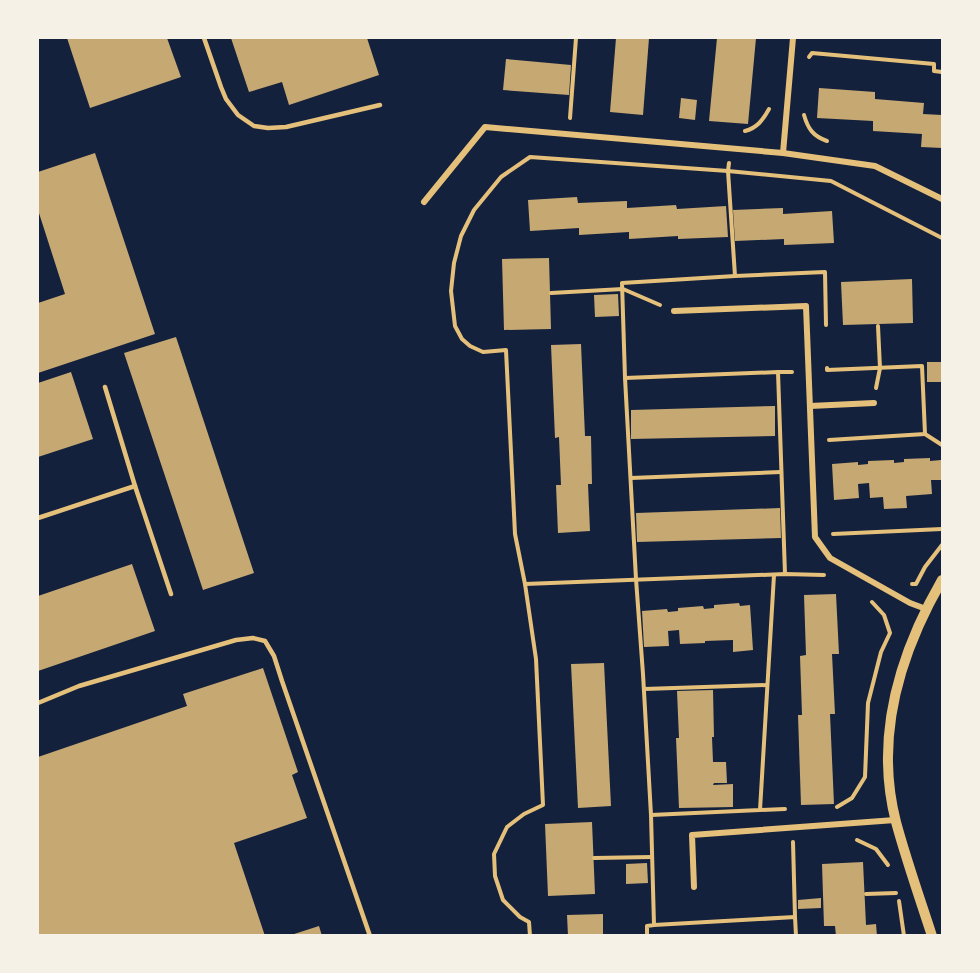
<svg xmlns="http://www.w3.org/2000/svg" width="980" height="973" font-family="'Golos Text',sans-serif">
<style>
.building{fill:#c6a872}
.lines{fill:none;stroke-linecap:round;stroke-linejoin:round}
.path{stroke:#e5c07b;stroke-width:4}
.service{stroke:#e5c07b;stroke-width:4.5}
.minor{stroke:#e5c07b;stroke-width:6}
.tertiary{stroke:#e5c07b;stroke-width:10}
</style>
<rect width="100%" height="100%" fill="#14213d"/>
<!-- building -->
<g class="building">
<polygon points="67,38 167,38 181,77 90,108"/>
<polygon points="231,38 367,38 379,75 289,105 282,82 249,92"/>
<polygon points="616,38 649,38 643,115 610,112"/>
<polygon points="717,38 756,38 748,124 709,121"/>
<polygon points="506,59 571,65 569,95 503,90"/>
<polygon points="819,88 875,92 875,99 924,103 923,114 942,115 942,148 921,147 922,134 873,131 873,121 817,118"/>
<polygon points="681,98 697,100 695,120 679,118"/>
<polygon points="95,153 155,334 38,373 38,303 65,294 38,210 38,172"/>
<polygon points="577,197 578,203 627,201 627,208 676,205 677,209 726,206 728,237 678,239 678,236 629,239 629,232 579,235 579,228 530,231 528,200"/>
<polygon points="783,208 783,214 832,211 834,243 784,245 784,239 735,241 733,210"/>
<polygon points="549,258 551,329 504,330 502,259"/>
<polygon points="912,279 913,323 843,325 841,282"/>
<polygon points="618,294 619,316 595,317 594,295"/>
<polygon points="176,337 254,573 203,590 124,353"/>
<polygon points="581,344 585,436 591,436 592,484 588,484 590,531 558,533 556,485 561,485 559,437 555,438 551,345"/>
<rect x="927" y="362" width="15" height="20"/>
<polygon points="71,372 93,439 38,457 38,383"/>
<polygon points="775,406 775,436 631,439 631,410"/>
<polygon points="930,458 930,461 941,460 942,480 931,480 932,494 906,496 907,508 884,509 883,497 870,498 869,483 858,484 859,498 834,500 832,464 858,462 858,465 868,464 868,461 894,460 894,463 904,462 904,459"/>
<polygon points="780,508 781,538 637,542 636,513"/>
<polygon points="132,564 155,631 38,671 38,596"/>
<polygon points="836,594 839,654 832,654 835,714 830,714 834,804 801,805 798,715 802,715 800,656 806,655 804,595"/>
<polygon points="739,603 740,606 750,605 753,650 733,652 733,640 705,641 705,643 680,644 679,630 668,631 669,646 644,647 642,611 667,609 668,612 678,611 678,608 703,606 704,609 714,608 714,605"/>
<polygon points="604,663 611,806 578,808 571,664"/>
<polygon points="263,668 298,772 292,775 307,818 234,843 265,936 38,936 38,757 187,706 183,694"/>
<polygon points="713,690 714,737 712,737 713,762 726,762 727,783 714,783 713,785 733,784 733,807 679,808 676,738 679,738 677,691"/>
<polygon points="592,822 595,894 548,896 545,824"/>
<polygon points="863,862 866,925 876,924 877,936 836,936 835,926 824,926 822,864"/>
<polygon points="647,863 648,883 626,884 626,864"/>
<polygon points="821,898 821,908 798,909 798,900"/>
<polygon points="603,914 603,936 568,936 567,915"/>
<polygon points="319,926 322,936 291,936 291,935"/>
</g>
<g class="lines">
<!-- path -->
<g class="path">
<polyline points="809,57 812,53 934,64 934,71 942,72"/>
<path d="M804,115C808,129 813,136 827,141"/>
<polyline points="570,118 576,38"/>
<path d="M745,131C757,128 763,120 769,109"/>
<polyline points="729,163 728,171 735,276"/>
<polyline points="551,293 623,289 660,305"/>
<polyline points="827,368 827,370 922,366 925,434 829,440"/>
<polyline points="778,372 792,372"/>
<polyline points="625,378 778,372 785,574"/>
<polyline points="876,388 880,368 878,326"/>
<polyline points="925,434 942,445"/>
<polyline points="631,478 781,472"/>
<polyline points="833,534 942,529"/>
<polyline points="525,584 785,574 824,575"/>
<polyline points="912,584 916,584 925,567 942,545"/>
<polyline points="644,689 767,685"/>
<polyline points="837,807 852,798 865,777 868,703 881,652 890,633 884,615 872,602"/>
<polyline points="760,810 785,809"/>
<polyline points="651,815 760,810 774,575"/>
<polyline points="857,840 876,849 888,865"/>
<polyline points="793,842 795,917"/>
<polyline points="594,858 652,857"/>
<polyline points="866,894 896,893"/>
<polyline points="899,901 904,936"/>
<polyline points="654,925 795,917 796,936"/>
<polyline points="530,936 529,922 520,917 503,900 495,876 494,854 507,827 524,814 543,805 536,659 525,584 515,534 506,350 483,352 470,346 462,339 455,326 451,291 454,263 461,236 474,210 501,177 530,157 728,171 831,181 942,238"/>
<polyline points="647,936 647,926 654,925 651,815 643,674 636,579 625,378 622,283 735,276 825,272 826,325"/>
</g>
<!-- service -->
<g class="service">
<polyline points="204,38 221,87 226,99 238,115 254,126 268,128 286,127 380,105"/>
<polyline points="135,486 171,594"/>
<polyline points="38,518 135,486 105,387"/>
<polyline points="38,703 79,686 236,640 253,638 265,641 274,656 282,681 370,936"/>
</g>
<!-- minor -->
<g class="minor">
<polyline points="783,153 793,38"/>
<polyline points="424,202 485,127 783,153 875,166 942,199"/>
<polyline points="674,311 806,306 815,537 830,558 910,603 926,609"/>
<polyline points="810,406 874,403"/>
<polyline points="694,887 692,835 895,820"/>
</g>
<!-- tertiary -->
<path class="tertiary" d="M932,936C920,899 906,859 896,822C874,737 900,653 942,580"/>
</g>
<!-- border -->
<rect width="980" height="973" fill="none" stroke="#f6f1e7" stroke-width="78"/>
</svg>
